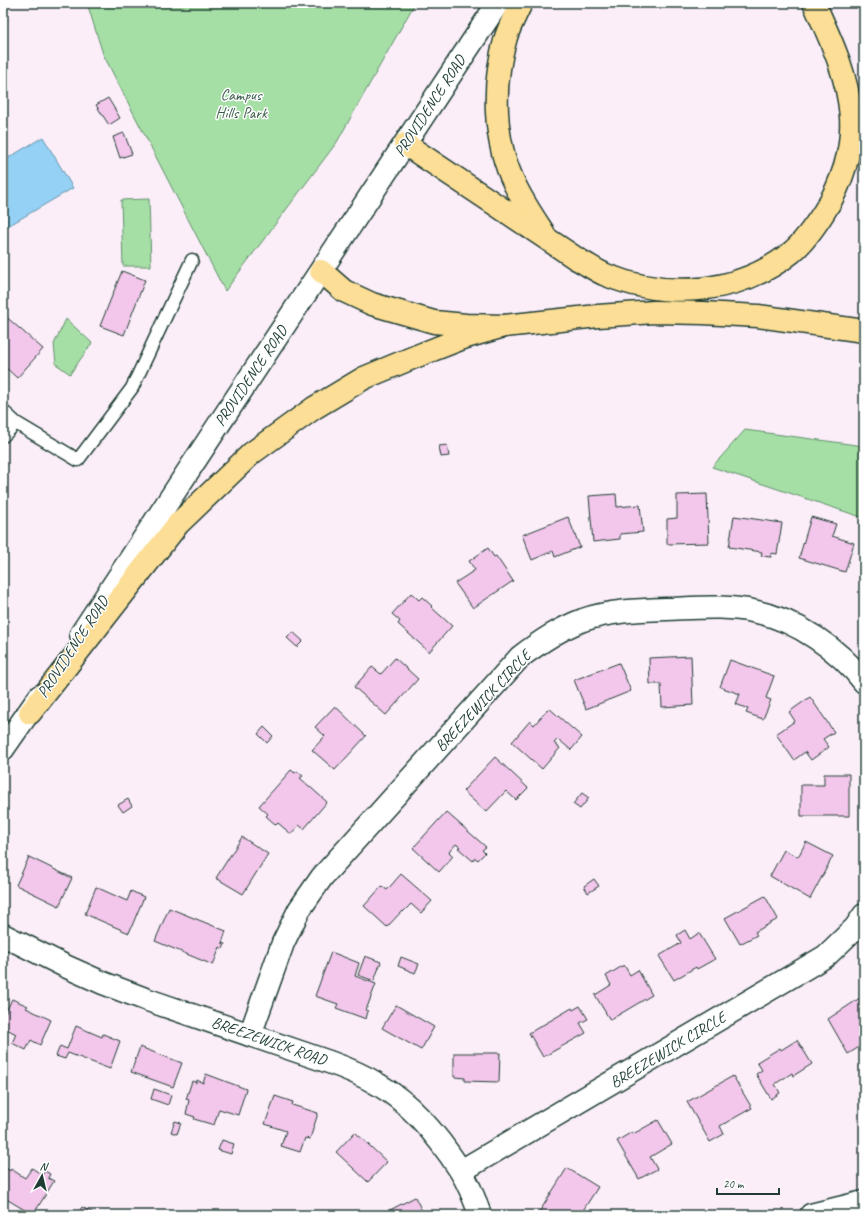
<svg xmlns="http://www.w3.org/2000/svg" width="867" height="1218" font-family="Caveat,sans-serif">
<style>
.park{fill:#a5dfa5;stroke:#628e6c}
.water{fill:#95d0f5;stroke:#6695a8}
.building{fill:#f3c6eb;stroke:#1f3d34}
.lines{fill:none;stroke-linecap:round;stroke-linejoin:round}
.service-casing{stroke:#1f3d34;stroke-width:15}
.minor-casing{stroke:#1f3d34;stroke-width:25}
.tertiary-casing{stroke:#1f3d34;stroke-width:25}
.motorway-casing{stroke:#1f3d34;stroke-width:25}
.service{stroke:#fff;stroke-width:12}
.minor{stroke:#fff;stroke-width:22}
.tertiary{stroke:#fff;stroke-width:22}
.motorway{stroke:#fcde96;stroke-width:22}
.labels{text-anchor:middle;dominant-baseline:central;stroke-width:3;stroke-linejoin:round;paint-order:stroke}
.park-label{font-size:16px;fill:#3a5d4b;stroke:#fff}
.street-label{font-size:16px;fill:#1f3d34;stroke:#fff}
</style>
<rect width="100%" height="100%" fill="#fbeef9"/>
<filter id="ink" filterUnits="userSpaceOnUse"><feTurbulence type="fractalNoise" baseFrequency=".025" numOctaves="2"/><feDisplacementMap in="SourceGraphic" scale="8" xChannelSelector="R" yChannelSelector="G"/><feConvolveMatrix kernelMatrix="1 2 1 2 8 2 1 2 1" color-interpolation-filters="sRGB"/></filter>
<g filter="url(#ink)">
<!-- park -->
<g class="park">
<polygon points="87,3 415,3 337,142 225,291 103,54"/>
<polygon points="149,199 151,266 123,266 121,200"/>
<polygon points="66,319 92,343 70,374 56,364 54,344"/>
<polygon points="745,430 864,446 864,518 712,467"/>
</g>
<!-- water -->
<polygon class="water" points="43,137 73,188 3,229 3,161"/>
<!-- building -->
<g class="building">
<polygon points="108,98 120,118 109,125 96,105"/>
<polygon points="124,133 132,154 120,158 113,137"/>
<polygon points="122,271 145,280 124,335 100,326"/>
<polygon points="3,314 43,349 17,378 3,365"/>
<polygon points="447,445 449,456 441,457 439,446"/>
<polygon points="616,494 617,507 640,505 643,532 620,534 620,539 593,542 589,496"/>
<polygon points="707,494 709,543 667,544 667,519 677,518 677,495"/>
<polygon points="734,516 782,523 777,554 771,553 771,557 761,556 762,552 729,547"/>
<polygon points="568,517 580,547 555,557 553,551 532,560 522,535"/>
<polygon points="811,517 836,524 832,536 854,543 845,572 799,558"/>
<polygon points="488,548 494,557 496,556 513,581 473,608 455,583 475,570 469,561"/>
<polygon points="411,593 419,600 422,597 432,606 431,607 452,626 429,652 398,624 400,621 392,614"/>
<polygon points="293,632 303,641 297,647 287,638"/>
<polygon points="691,656 693,705 662,707 661,684 650,684 649,658"/>
<polygon points="395,658 418,679 386,715 354,687 372,667 381,674"/>
<polygon points="730,660 774,676 766,698 771,700 763,719 746,713 748,709 736,704 740,694 720,687"/>
<polygon points="619,663 631,691 586,709 574,680"/>
<polygon points="810,697 834,732 823,739 829,747 811,760 805,752 794,760 776,734 795,721 789,712"/>
<polygon points="335,706 366,736 335,770 312,750 325,736 315,727"/>
<polygon points="549,708 582,737 571,750 558,739 554,743 560,748 542,769 512,742 530,721 534,725"/>
<polygon points="264,727 273,736 267,743 258,734"/>
<polygon points="495,757 528,788 516,800 506,791 486,812 463,791"/>
<polygon points="291,770 295,773 297,771 303,776 300,778 327,802 304,829 299,825 291,834 278,823 276,825 266,816 268,814 259,806"/>
<polygon points="824,774 849,774 849,816 801,816 801,785 824,785"/>
<polygon points="582,793 589,798 580,809 573,804"/>
<polygon points="128,799 132,806 123,812 118,805"/>
<polygon points="446,812 486,847 482,850 485,853 478,860 475,858 473,861 458,848 460,847 456,844 449,852 453,856 439,872 413,848"/>
<polygon points="242,837 268,854 243,894 216,878"/>
<polygon points="806,842 833,856 810,899 770,876 784,850 798,857"/>
<polygon points="29,857 72,878 59,906 16,885"/>
<polygon points="401,874 432,901 421,913 411,904 403,912 402,911 387,927 364,906 382,886 387,890"/>
<polygon points="594,879 599,886 588,893 584,886"/>
<polygon points="96,887 127,901 131,891 144,897 129,933 85,914"/>
<polygon points="765,896 778,919 755,932 757,935 740,944 725,918"/>
<polygon points="169,908 226,931 222,943 225,944 223,949 220,947 213,965 155,941"/>
<polygon points="685,930 690,939 699,933 715,959 697,969 696,967 674,980 659,956 681,943 677,935"/>
<polygon points="331,952 359,963 355,976 376,984 366,1010 368,1011 366,1019 336,1008 338,1004 315,996"/>
<polygon points="365,956 381,962 374,981 358,975"/>
<polygon points="401,957 419,964 415,973 398,966"/>
<polygon points="624,965 630,975 638,970 652,995 610,1020 595,995 611,985 606,976"/>
<polygon points="863,996 864,998 864,1044 848,1054 828,1019"/>
<polygon points="12,999 28,1006 26,1008 51,1020 40,1045 31,1040 26,1050 12,1043 16,1034 3,1027 3,1018"/>
<polygon points="396,1005 434,1027 421,1050 382,1028"/>
<polygon points="580,1006 588,1019 580,1023 586,1033 543,1057 529,1033 572,1008 573,1010"/>
<polygon points="76,1026 102,1037 103,1034 120,1041 110,1069 68,1053 65,1059 56,1056 60,1046 67,1049"/>
<polygon points="797,1040 812,1064 793,1076 792,1073 775,1084 780,1093 771,1099 756,1074 762,1070 757,1062 780,1048 781,1050"/>
<polygon points="140,1047 182,1063 173,1087 131,1072"/>
<polygon points="454,1053 500,1053 499,1082 465,1081 465,1078 454,1077"/>
<polygon points="206,1074 246,1089 238,1115 219,1109 214,1125 194,1119 195,1117 186,1114 189,1100 186,1099 192,1081 196,1083 197,1080 203,1083"/>
<polygon points="733,1076 752,1108 720,1126 724,1134 710,1142 687,1102"/>
<polygon points="154,1089 171,1095 168,1105 151,1099"/>
<polygon points="275,1096 293,1102 292,1105 318,1113 310,1139 305,1138 300,1152 281,1146 286,1131 265,1124"/>
<polygon points="658,1120 672,1144 650,1157 657,1169 639,1179 617,1141 632,1132 633,1134"/>
<polygon points="175,1121 181,1123 177,1134 171,1132"/>
<polygon points="355,1132 387,1162 368,1182 336,1152"/>
<polygon points="222,1140 234,1144 231,1154 218,1150"/>
<polygon points="3,1166 10,1171 11,1169 25,1178 32,1168 42,1175 45,1171 50,1174 48,1178 54,1181 33,1215 3,1197 3,1184 7,1177 3,1174"/>
<polygon points="567,1168 598,1187 580,1215 540,1215 538,1214"/>
<polygon points="415,1197 424,1215 392,1215 390,1210"/>
<polygon points="82,1207 97,1215 77,1215"/>
</g>
<g class="lines">
<!-- service casing -->
<g class="service-casing">
<g id="service">
<polyline points="3,411 16,423"/>
<polyline points="3,436 16,423 78,460 132,388 192,260"/>
</g>
</g>
<!-- minor casing -->
<g class="minor-casing">
<g id="minor">
<path d="M3,935L65,966L103,983L145,999L329,1062C346,1068 363,1075 379,1085C412,1104 440,1139 460,1170C469,1184 475,1200 480,1215"/>
<path d="M250,1035L283,943L299,910L322,877L520,657C540,642 559,629 583,620C609,611 638,610 666,609C697,608 727,605 757,612C796,620 840,650 864,682"/>
<polyline points="461,1171 826,956 855,928 864,915"/>
<polyline points="811,1215 864,1202"/>
</g>
</g>
<!-- tertiary casing -->
<g class="tertiary-casing">
<g id="tertiary">
<path d="M81,634C219,423 359,213 498,3"/>
<polyline points="3,749 40,696"/>
</g>
</g>
<!-- motorway casing -->
<g class="motorway-casing">
<g id="motorway">
<path d="M521,3C516,14 510,25 506,37C492,84 493,141 515,185C523,202 533,217 543,232"/>
<path d="M405,144L577,259C587,264 596,271 606,275C668,300 740,294 792,252C805,241 815,226 824,212C842,184 853,150 851,117C848,76 831,40 814,3"/>
<polyline points="321,271 344,291 372,304 434,322 466,325 504,326 598,316 654,312 703,313 758,316 864,331"/>
<polyline points="30,713 178,524 252,453 314,408 364,378 417,356 463,338 504,326"/>
</g>
</g>
<!-- service -->
<use href="#service" class="service"/>
<!-- minor -->
<use href="#minor" class="minor"/>
<!-- tertiary -->
<use href="#tertiary" class="tertiary"/>
<!-- motorway -->
<use href="#motorway" class="motorway"/>
</g>
</g>
<g class="labels">
<!-- park labels -->
<g class="park-label">
<text x="241" y="95">Campus<tspan x="241" dy="18">Hills Park</tspan></text>
</g>
<!-- street labels -->
<g class="street-label">
<text transform="translate(430 106) rotate(-57)">PROVIDENCE ROAD</text>
<text transform="translate(251 376) rotate(-56)">PROVIDENCE ROAD</text>
<text transform="translate(73 647) rotate(-57)">PROVIDENCE ROAD</text>
<text transform="translate(483 701) rotate(-47)">BREEZEWICK CIRCLE</text>
<text transform="translate(269 1041) rotate(19)">BREEZEWICK ROAD</text>
<text transform="translate(668 1050) rotate(-31)">BREEZEWICK CIRCLE</text>
</g>
</g>
<!-- margin -->
<rect width="867" height="1218" fill="none" stroke="#fff" stroke-width="16"/>
<rect x="8" y="8" width="851" height="1202" fill="none" stroke="#1f3d34" stroke-width="1.5" filter="url(#ink)"/>
<!-- north arrow -->
<g transform="translate(42 1176) rotate(8)" stroke="#ffffff" stroke-width="3" paint-order="stroke">
<path d="M0-3L7 15L0 10L-7 15Z" fill="#1f3d34"/>
<text y="-6" font-size="11" font-weight="bold" text-anchor="middle" fill="#1f3d34">N</text>
</g>
<!-- scale -->
<path d="M717 1188v6h62v-6" fill="none" stroke="#1f3d34" stroke-width="2"/>
<text x="723" y="1188" font-size="12" fill="#1f3d34" stroke="#ffffff" stroke-width="3" paint-order="stroke">20 m</text>
</svg>
